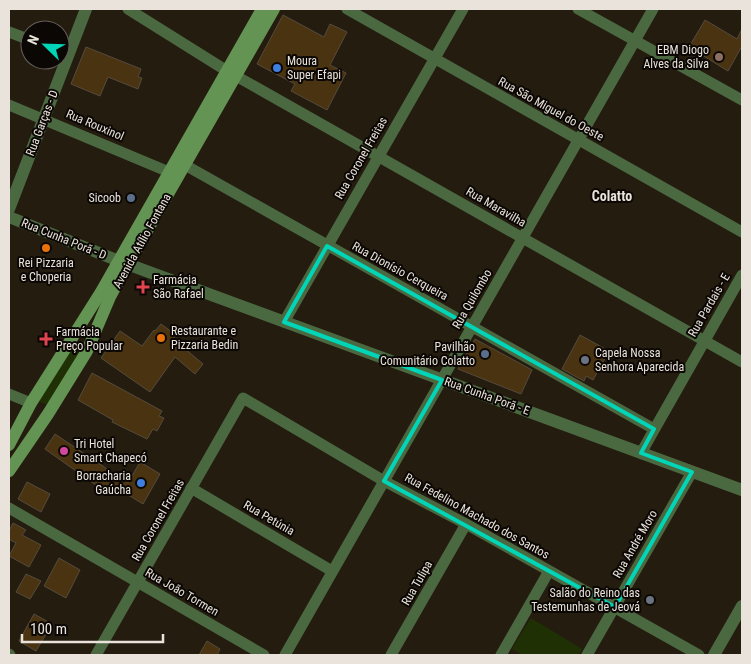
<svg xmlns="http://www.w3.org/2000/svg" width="751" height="664" font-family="'Roboto Condensed',sans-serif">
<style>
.green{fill:#1f3104}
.building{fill:#4a3310;stroke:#554b3d}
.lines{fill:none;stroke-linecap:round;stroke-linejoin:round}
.minor{stroke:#4b6941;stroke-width:11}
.tertiary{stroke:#4b6941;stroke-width:12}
.secondary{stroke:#639453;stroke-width:12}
.marked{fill:none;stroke:#00d5b7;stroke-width:4;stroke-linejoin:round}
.education-dot{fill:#8d6e63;stroke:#0b0704;stroke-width:2}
.shop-dot{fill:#3f7fe0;stroke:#0b0704;stroke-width:2}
.service-dot{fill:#5c6f8a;stroke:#0b0704;stroke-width:2}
.food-dot{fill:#e8710a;stroke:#0b0704;stroke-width:2}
.health-dot{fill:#e0444e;stroke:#0b0704;stroke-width:2}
.worship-dot{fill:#6b7280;stroke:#0b0704;stroke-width:2}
.hotel-dot{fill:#d1479c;stroke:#0b0704;stroke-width:2}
.labels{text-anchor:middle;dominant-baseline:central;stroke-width:4;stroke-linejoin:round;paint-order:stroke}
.poi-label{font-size:12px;fill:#e9e3db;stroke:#0b0704;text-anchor:start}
.street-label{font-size:12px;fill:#e9e3db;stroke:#0b0704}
.neighbourhood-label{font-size:14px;font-weight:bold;fill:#e9e3db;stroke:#0b0704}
</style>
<rect width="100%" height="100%" fill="#251c10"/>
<!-- green -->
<g class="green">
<polygon points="76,341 80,343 82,347 48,404 41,403 39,400"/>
<polygon points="531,618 582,649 578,655 523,655 512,649"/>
</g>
<!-- building -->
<g class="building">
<polygon points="283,15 324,37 330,24 347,32 330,65 346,73 327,110 291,91 295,84 257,64"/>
<polygon points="705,20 737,39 742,29 742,46 728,71 689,47"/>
<polygon points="86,47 141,69 138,77 142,78 138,89 108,77 100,96 71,84"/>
<polygon points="161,324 176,335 171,342 182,351 184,348 203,364 195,374 175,357 150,392 101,358 120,331 142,346 154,330 155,331"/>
<polygon points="580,335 609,351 593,380 586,376 584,381 562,369"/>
<polygon points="475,339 532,370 521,394 458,369"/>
<polygon points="92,373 162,411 159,416 164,418 157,431 153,429 147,439 112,422 113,420 78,400"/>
<polygon points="55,434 128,483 140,462 160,474 143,504 112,485 107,493 45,449"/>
<polygon points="27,482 50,494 41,512 18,499"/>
<polygon points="13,523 26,530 22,535 41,545 29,567 9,556 16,543 9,539 9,531"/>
<polygon points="59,558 80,570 66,598 44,586"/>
<polygon points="26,574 41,581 30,599 16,592"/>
<polygon points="34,614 52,624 36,651 19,641"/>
<polygon points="207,641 220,649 217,655 199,655"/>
</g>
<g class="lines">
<!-- minor -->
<g class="minor">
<polyline points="128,9 227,71"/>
<polyline points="347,9 742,232"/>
<polyline points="578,9 742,100"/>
<polyline points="9,32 30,40"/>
<polyline points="236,76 742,362"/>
<polyline points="9,105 169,172"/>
<polyline points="185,165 654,429"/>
<polyline points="284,322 463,9"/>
<polyline points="9,394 31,403"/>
<polyline points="641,453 742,275"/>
<polyline points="191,488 332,571"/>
<polyline points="9,508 264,655"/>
<polyline points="9,654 10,655"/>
<polyline points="96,655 243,398 384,481 466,524 699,655"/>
<polyline points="285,655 653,9"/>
<polyline points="391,655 466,524"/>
<polyline points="501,655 549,571"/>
<polyline points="587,655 692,472"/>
</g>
<!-- tertiary -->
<g class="tertiary">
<polyline points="9,209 86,9"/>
<polyline points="9,217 119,261 742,490"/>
<polyline points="714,655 742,606"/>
</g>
<!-- secondary -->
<g class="secondary">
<polyline points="9,445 31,403 101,292 262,9"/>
<polyline points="9,471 48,414 87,351 110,297 128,264 274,9"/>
</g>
</g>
<!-- marked area -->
<path class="marked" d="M327,246L654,429L641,453L692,472L615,607L384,481L442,380L284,322Z"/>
<!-- markers -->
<circle class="education-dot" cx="719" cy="57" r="5"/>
<g class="shop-dot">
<circle cx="277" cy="68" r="5"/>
<circle cx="141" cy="483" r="5"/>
</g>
<g class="service-dot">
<circle cx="131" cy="198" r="5"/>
<circle cx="485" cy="354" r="5"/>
</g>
<g class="food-dot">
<circle cx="46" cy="248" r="5"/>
<circle cx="161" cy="338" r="5"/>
</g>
<g class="health-dot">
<path d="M140.5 279.5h5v5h5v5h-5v5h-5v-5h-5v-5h5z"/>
<path d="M43.5 331.5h5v5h5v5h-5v5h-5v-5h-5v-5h5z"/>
</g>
<g class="worship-dot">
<circle cx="585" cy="360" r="5"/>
<circle cx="650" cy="600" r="5"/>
</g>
<circle class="hotel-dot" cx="64" cy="451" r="5"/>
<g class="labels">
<!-- poi labels -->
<g class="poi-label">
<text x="709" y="50" text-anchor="end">EBM Diogo<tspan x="709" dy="14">Alves da Silva</tspan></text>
<text x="287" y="61">Moura<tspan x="287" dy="14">Super Efapi</tspan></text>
<text x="121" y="198" text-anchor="end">Sicoob</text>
<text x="46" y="263" text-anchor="middle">Rei Pizzaria<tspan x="46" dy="14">e Choperia</tspan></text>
<text x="153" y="280">Farmácia<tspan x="153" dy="14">São Rafael</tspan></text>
<text x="171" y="331">Restaurante e<tspan x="171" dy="14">Pizzaria Bedin</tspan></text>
<text x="56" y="332">Farmácia<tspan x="56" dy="14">Preço Popular</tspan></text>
<text x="475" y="347" text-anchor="end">Pavilhão<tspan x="475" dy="14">Comunitário Colatto</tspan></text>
<text x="595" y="353">Capela Nossa<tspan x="595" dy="14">Senhora Aparecida</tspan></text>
<text x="74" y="444">Tri Hotel<tspan x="74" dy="14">Smart Chapecó</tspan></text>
<text x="131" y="476" text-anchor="end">Borracharia<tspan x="131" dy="14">Gaúcha</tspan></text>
<text x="640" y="593" text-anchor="end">Salão do Reino das<tspan x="640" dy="14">Testemunhas de Jeová</tspan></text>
</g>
<!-- street labels -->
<g class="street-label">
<text transform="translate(551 109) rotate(29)">Rua São Miguel do Oeste</text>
<text transform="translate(42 123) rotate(-69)">Rua Garças - D</text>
<text transform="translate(95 125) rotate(23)">Rua Rouxinol</text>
<text transform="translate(361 158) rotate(-60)">Rua Coronel Freitas</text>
<text transform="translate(496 207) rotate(30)">Rua Maravilha</text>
<text transform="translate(64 239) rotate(22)">Rua Cunha Porã - D</text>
<text transform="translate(142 241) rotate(-61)">Avenida Atílio Fontana</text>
<text transform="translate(400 271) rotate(29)">Rua Dionísio Cerqueira</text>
<text transform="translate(472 299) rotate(-60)">Rua Quilombo</text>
<text transform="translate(709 305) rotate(-60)">Rua Pardais - E</text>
<text transform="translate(487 396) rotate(20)">Rua Cunha Porã - E</text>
<text transform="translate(477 516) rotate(29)">Rua Fedelino Machado dos Santos</text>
<text transform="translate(269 518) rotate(30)">Rua Petúnia</text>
<text transform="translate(158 520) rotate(-60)">Rua Coronel Freitas</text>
<text transform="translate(635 544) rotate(-60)">Rua André Moro</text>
<text transform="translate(417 583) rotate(-60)">Rua Tulipa</text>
<text transform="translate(182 592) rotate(30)">Rua João Tormen</text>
</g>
<!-- neighbourhood labels -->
<g class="neighbourhood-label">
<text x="612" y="196">Colatto</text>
</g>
</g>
<!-- border -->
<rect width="751" height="664" fill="none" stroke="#e9e3db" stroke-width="20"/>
<!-- north arrow -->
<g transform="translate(45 45) rotate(293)"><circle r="24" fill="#0b0704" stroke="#645f5a"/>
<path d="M0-4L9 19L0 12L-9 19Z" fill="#00d5b7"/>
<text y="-8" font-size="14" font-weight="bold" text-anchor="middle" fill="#e9e3db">N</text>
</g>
<!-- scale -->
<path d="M22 634v8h141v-8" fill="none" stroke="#e9e3db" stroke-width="2.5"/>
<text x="30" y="634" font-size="15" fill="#e9e3db" stroke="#0b0704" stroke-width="4" paint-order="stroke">100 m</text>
</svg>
